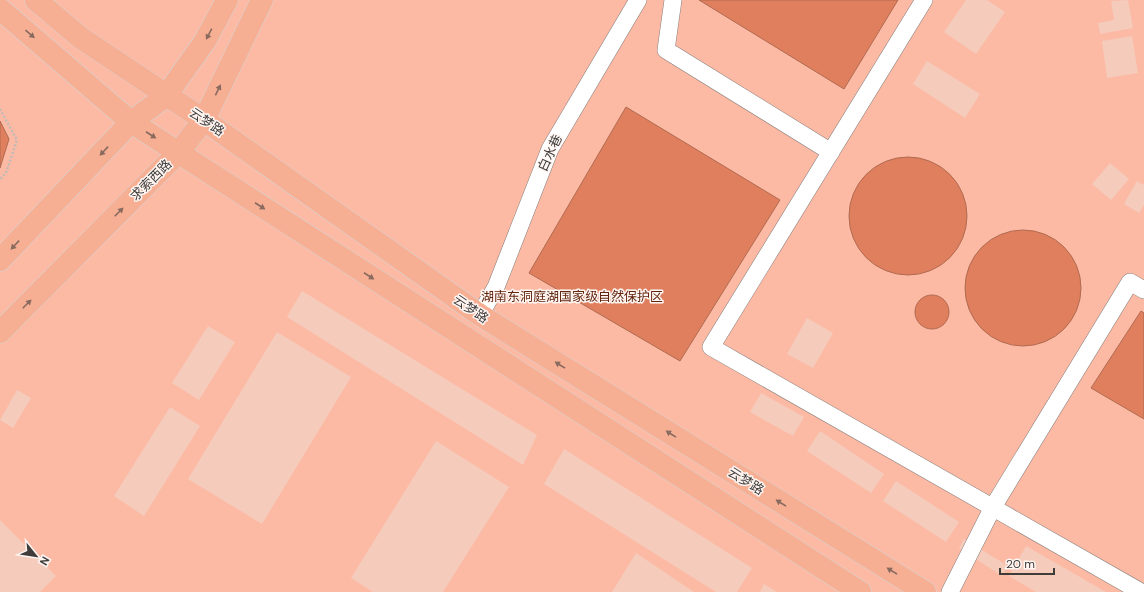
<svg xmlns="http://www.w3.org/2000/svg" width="1144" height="592" font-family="'DM Sans','Noto Sans SC',sans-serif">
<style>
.green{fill:#fcbaa4}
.water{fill:#e07f5d;stroke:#b06b52}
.building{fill:#f5cbbc}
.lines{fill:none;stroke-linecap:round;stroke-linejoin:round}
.minor-casing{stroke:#857c79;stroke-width:18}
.primary-casing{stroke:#d5d4d4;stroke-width:23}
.path{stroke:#c1bab7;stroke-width:2.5;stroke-dasharray:2 2;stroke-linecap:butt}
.minor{stroke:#fff;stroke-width:17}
.primary{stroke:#f7af94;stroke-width:22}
.oneway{fill:#896a5e}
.labels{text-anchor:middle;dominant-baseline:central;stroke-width:3;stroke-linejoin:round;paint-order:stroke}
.street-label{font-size:13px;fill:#403c3a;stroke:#fef6f3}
.park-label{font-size:13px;fill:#62250d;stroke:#fef6f3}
</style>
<rect width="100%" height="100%" fill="#fef6f3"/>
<!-- green -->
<rect class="green" x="0" y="0" width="1144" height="592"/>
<!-- water -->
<g class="water">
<polygon points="699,0 898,0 844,89"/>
<polygon points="626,107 780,200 680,361 529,273"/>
<polygon points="0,121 9,139 0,168"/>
<circle cx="908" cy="216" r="59"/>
<circle cx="1023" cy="288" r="58"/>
<circle cx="932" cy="312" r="17"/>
<polygon points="1141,311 1144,313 1144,419 1091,388"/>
</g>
<!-- building -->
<g class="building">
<polygon points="966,0 987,0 1005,12 976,54 944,32"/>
<polygon points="1128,0 1133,28 1100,34 1098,23 1114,20 1111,1"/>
<polygon points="1132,36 1138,73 1107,78 1102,41"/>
<polygon points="927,61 980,94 965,118 913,84"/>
<polygon points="1110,163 1129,179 1111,200 1092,184"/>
<polygon points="1137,181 1144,185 1144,205 1139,213 1124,204"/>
<polygon points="302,291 537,435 523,465 287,317"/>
<polygon points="807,318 833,333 813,368 787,354"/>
<polygon points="208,326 235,342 199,400 172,383"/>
<polygon points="277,332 351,377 262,524 188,479"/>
<polygon points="17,390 31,398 13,428 0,420"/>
<polygon points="761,393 804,417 793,436 750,412"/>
<polygon points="170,407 200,426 144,516 114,496"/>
<polygon points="820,431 884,474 871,493 807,451"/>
<polygon points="436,441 509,487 443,592 373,592 351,578"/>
<polygon points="564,449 752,568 737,592 716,592 544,484"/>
<polygon points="896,481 959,522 946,542 883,501"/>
<polygon points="0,520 56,576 40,592 0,592"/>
<polygon points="964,539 1008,566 1002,576 959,548"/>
<polygon points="1026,546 1106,592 1036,592 1009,576"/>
<polygon points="636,553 694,592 612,592"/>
<polygon points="764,584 777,592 760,592"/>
</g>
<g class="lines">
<!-- minor casing -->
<g class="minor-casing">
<g id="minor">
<polyline points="673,0 666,50 831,152"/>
<polyline points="924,0 711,347 1141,592"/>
<polyline points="480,315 496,287 550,149 638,0"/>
<polyline points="950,592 993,507 1130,282 1144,290"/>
</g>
</g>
<!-- primary casing -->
<g class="primary-casing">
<g id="primary">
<polyline points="36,0 81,38 204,120 480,315 925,592"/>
<polyline points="0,9 131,122 860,592"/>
<polyline points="0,260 131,122 166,96 205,41 227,0"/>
<polyline points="0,332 178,153 204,120 262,0"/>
</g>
</g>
<!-- path -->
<polyline class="path" points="0,109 17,140 6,173 0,179"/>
<!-- minor -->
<use href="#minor" class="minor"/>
<!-- primary -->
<use href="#primary" class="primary"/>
</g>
<!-- one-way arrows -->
<defs><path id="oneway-solid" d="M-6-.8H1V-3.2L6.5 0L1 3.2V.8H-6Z"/></defs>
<g class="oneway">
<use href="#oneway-solid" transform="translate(30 34) rotate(41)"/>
<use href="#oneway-solid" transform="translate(209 34) rotate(118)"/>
<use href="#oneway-solid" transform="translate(218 90) rotate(-64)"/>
<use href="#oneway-solid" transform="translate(151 135) rotate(33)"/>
<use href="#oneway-solid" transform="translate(104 151) rotate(133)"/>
<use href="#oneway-solid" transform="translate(260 206) rotate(33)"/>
<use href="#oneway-solid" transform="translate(119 212) rotate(-45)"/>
<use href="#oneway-solid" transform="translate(15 245) rotate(133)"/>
<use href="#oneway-solid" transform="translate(369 276) rotate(33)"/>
<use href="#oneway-solid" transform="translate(27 304) rotate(-45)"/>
<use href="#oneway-solid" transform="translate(560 365) rotate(-148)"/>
<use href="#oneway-solid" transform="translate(671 434) rotate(-148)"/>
<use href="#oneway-solid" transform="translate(781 503) rotate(-148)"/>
<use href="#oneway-solid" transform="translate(892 571) rotate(-148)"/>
</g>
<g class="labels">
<!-- street labels -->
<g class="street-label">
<text transform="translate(207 122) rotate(34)">云梦路</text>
<text transform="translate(550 153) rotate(-65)">白水巷</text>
<text transform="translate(151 180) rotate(-45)">求索西路</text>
<text transform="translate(471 309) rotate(34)">云梦路</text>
<text transform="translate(746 481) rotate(32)">云梦路</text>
</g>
<!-- park labels -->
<g class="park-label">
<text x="572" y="296">湖南东洞庭湖国家级自然保护区</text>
</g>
</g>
<!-- north arrow -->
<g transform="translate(36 556) rotate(120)" stroke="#fef6f3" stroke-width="3" paint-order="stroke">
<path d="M0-3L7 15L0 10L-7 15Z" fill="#403c3a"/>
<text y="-6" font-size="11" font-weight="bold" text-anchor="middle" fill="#403c3a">N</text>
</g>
<!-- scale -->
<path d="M1000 568v6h54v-6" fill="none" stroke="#403c3a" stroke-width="2"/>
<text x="1006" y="568" font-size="12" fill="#403c3a" stroke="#fef6f3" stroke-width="3" paint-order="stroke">20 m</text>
</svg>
